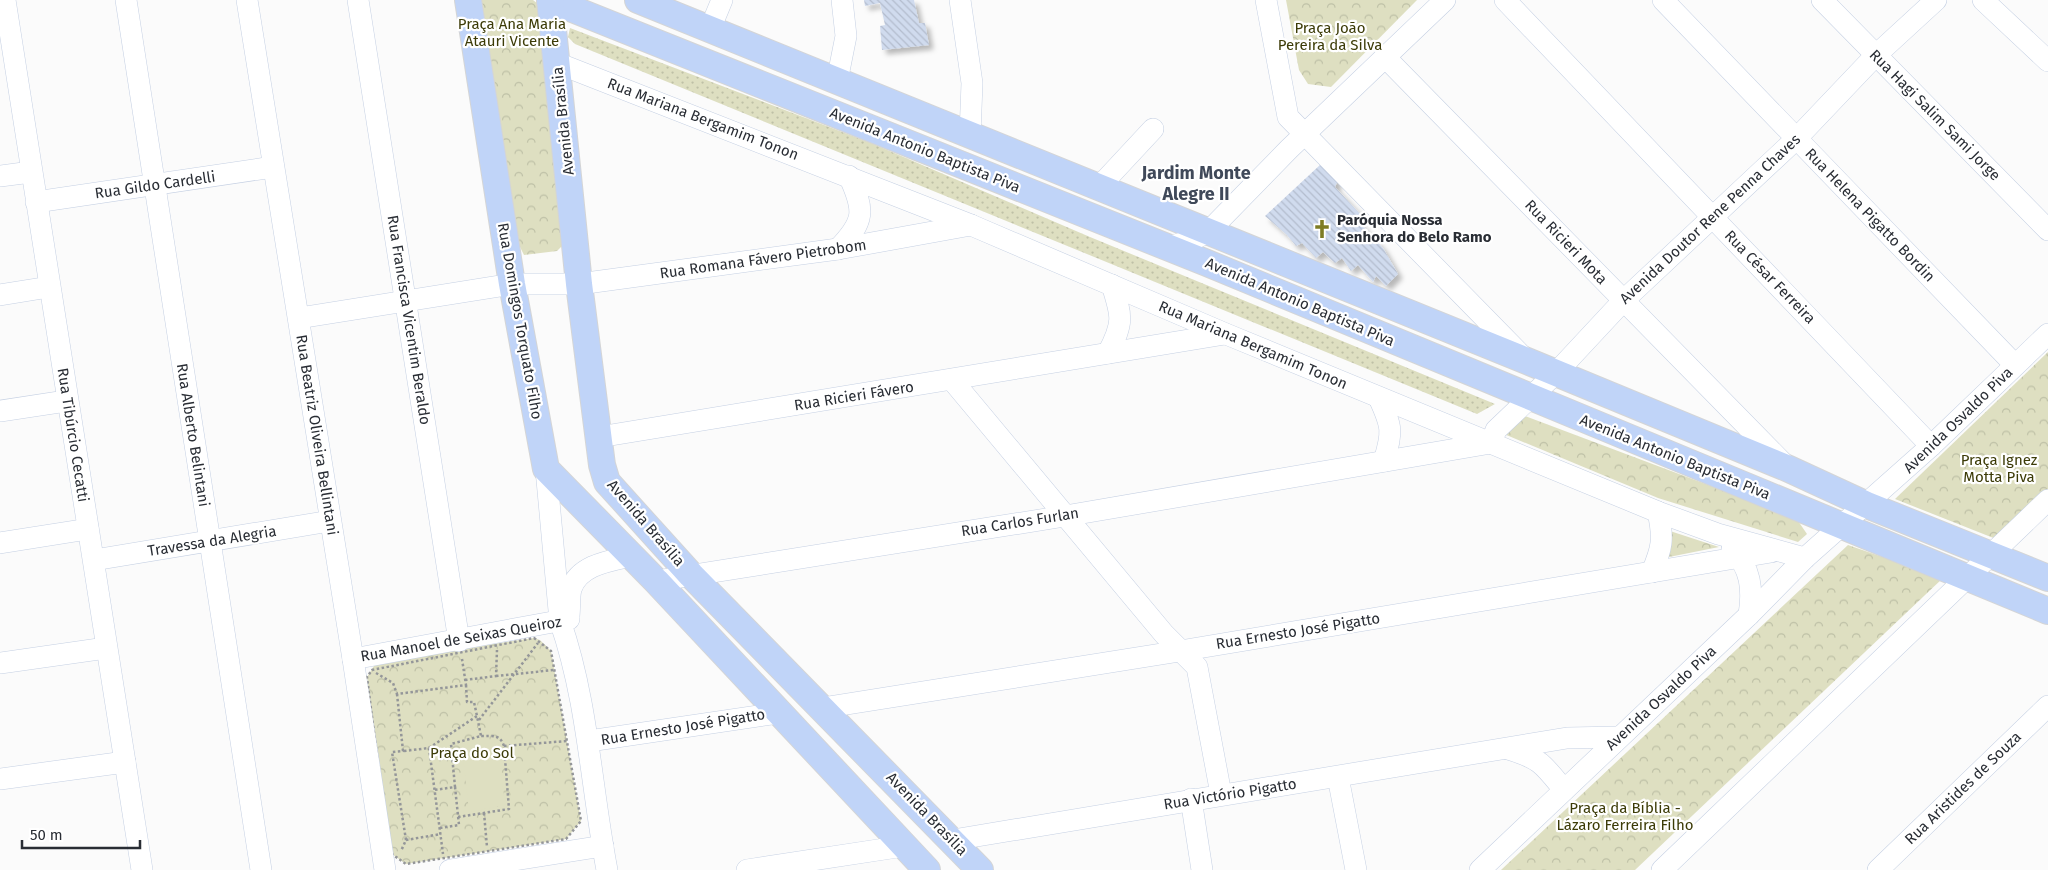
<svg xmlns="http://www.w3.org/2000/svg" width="2048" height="870" font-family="'Fira Sans',sans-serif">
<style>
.grass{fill:url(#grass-dots)}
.park{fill:url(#park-crowns)}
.garden{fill:#dedfc1}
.building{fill:url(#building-back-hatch);filter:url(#shadow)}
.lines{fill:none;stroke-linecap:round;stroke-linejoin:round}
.minor-casing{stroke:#c5d0e3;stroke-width:22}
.major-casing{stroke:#d4d5d6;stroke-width:28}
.path{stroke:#949699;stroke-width:2.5;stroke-dasharray:2.5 2.5;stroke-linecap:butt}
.minor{stroke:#fff;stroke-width:21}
.major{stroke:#c0d4f8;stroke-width:26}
.labels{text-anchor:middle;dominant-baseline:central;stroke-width:4.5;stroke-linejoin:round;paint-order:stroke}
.park-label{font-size:15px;fill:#3c3b07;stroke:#fff}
.street-label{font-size:15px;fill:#292d34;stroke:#fff}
.poi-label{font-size:15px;font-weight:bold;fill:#292d34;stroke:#fff;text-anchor:start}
.quarter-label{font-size:18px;font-weight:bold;fill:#404959;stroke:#fff}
</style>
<defs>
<pattern id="grass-dots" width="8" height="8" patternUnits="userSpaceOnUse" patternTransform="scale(1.25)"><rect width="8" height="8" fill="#dedfc1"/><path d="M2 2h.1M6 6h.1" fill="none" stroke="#bec0a6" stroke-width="1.8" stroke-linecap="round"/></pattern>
<pattern id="park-crowns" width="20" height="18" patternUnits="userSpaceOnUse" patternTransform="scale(1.25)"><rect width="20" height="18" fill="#dedfc1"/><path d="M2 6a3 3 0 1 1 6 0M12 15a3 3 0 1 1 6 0" fill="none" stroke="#bec0a6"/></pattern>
<pattern id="building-back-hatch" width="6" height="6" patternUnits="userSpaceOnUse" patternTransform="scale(1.25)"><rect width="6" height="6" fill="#d0dbee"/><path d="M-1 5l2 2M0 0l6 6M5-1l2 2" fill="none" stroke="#b3bccd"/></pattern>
<filter id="shadow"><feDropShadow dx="4.5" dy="4.5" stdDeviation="2.5" flood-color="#0004"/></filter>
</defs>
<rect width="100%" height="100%" fill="#fbfbfb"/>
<!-- grass -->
<polygon class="grass" points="570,28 871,143 1090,237 1495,404 1477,414 575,44 568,37"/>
<!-- park -->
<g class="park">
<polygon points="479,0 533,0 538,4 562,246 557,251 524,255 520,247 480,21"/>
<polygon points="1286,0 1417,0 1331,87 1308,84 1299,70"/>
<polygon points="2048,352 2048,490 1996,539 1895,499"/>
<polygon points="1525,416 1796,518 1807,534 1798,542 1658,498 1504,434"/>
<polygon points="1670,531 1719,547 1669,557"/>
<polygon points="1848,545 1943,578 1635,870 1501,870"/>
<polygon points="534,638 540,640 551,651 581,821 566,839 406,864 389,852 367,677 377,661"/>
</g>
<!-- garden -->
<polygon class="garden" points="498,742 505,805 469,812 462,747"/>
<!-- building -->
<g class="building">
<polygon points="864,0 914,0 919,23 925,23 929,45 882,50 880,26 885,25 880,3 865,6"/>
<polygon points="1320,165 1338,180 1335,187 1361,215 1359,222 1383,248 1398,274 1386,286 1376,276 1373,282 1358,265 1351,271 1342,258 1335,263 1323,252 1316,258 1302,243 1296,246 1287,235 1265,216"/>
</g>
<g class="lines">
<!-- minor casing -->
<g class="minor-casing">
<g id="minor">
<polyline points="5,0 142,870"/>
<polyline points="126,0 261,870"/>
<polyline points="247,0 353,659 385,870"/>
<polyline points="358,0 459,641"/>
<polyline points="960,0 972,83 970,135"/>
<polyline points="1266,0 1288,117 1523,357"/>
<polyline points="1505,0 1931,446"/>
<polyline points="1663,0 2015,365"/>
<polyline points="1822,0 2048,230"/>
<polyline points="1983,0 2048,61"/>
<polyline points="710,29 722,0"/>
<polyline points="1385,57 1786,466"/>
<polyline points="557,63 971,225 1226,334 1658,512 1718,534 1805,558"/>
<polyline points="837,81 846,36 842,0"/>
<polyline points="0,176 31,172"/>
<polyline points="1099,187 1153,129"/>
<polyline points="36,202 273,167"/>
<polyline points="1168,247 1190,241 1208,232 1289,149 1445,0"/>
<path d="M838,249C865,221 865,211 849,176"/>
<polyline points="0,295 49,287"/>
<polyline points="299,318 512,284 579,284 838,249 971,225"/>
<path d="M1108,353C1124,323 1122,316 1112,285"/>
<polyline points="952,380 1164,634 1197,667 1221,794"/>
<path d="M1379,398C1392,426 1393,432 1384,461"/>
<polyline points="0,411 66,401"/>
<polyline points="599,437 1225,334"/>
<path d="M546,469L560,621C588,701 591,787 607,870"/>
<polyline points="0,543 88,529"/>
<path d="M1732,549C1751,568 1753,589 1749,615"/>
<polyline points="94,560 330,521"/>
<path d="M1652,572C1662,548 1664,539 1658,512"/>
<polyline points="656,581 1065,516 1491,443 1496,430 1555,374 1623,301 1796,139 1875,56 1936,0"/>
<path d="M569,616C570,608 569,597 571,589C579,565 609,561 631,556"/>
<polyline points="353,659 569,619"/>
<polyline points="0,663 106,648"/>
<polyline points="822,708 1180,651 1771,552"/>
<polyline points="589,741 778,713"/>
<path d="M1508,749C1541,759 1543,764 1564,790"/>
<polyline points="1338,777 1356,870"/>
<polyline points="0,779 125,762"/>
<polyline points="1191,799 1202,870"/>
<polyline points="953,840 1567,738 1619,737"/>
<polyline points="450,870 603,846"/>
<polyline points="747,870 904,846"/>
<polyline points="1480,870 1749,615 1805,558 1931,446 2048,334"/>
<polyline points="1662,870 2048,500"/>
<polyline points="1878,870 2048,706"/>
</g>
</g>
<!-- major casing -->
<g class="major-casing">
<g id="major">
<polyline points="468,0 512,284 546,469 656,581 927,870"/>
<polyline points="550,0 1207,263 2048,611"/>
<polyline points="550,0 579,284 602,465 607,482 691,575 980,870"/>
<polyline points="638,0 1527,361 1789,469 1867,505 2048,578"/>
</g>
</g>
<!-- path -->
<g class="path">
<polygon points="534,638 551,651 581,821 566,839 406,864 389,852 367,677 372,670"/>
<polyline points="376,673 393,683 397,694 466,685 462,659"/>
<polyline points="496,676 554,670"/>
<polyline points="465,680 496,676 497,650"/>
<polyline points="466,685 467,702 474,702 477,716"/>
<polyline points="397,694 403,751 392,752 406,840 401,851"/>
<polyline points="479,720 538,643"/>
<polyline points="504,746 567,741"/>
<polyline points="429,748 477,716 481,736 451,744 455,787 434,790"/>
<polyline points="404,751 429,748 443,854"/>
<polyline points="484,813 487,847"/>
<path d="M458,817L509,809L504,746C500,734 493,736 481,736"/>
<polyline points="440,828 459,825 455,787"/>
<polyline points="406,840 441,834"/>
</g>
<!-- minor -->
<use href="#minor" class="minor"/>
<!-- major -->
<use href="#major" class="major"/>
</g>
<!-- icons -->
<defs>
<g id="church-bare" transform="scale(1.5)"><path d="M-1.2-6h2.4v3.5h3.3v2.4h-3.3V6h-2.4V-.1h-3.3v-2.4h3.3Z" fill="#7e7c24" stroke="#fff" stroke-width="2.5" paint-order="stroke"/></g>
</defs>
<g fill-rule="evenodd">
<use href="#church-bare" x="1322" y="229"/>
</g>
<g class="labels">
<!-- park labels -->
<g class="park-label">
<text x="512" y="24">Praça Ana Maria<tspan x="512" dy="17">Atauri Vicente</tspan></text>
<text x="1330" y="28">Praça João<tspan x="1330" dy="17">Pereira da Silva</tspan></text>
<text x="1999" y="460">Praça Ignez<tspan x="1999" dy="17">Motta Piva</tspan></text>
<text x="472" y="753">Praça do Sol</text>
<text x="1625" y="808">Praça da Bíblia -<tspan x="1625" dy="17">Lázaro Ferreira Filho</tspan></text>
</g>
<!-- street labels -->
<g class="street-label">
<text transform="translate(1935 115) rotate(45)">Rua Hagi Salim Sami Jorge</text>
<text transform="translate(703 119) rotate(21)">Rua Mariana Bergamim Tonon</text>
<text transform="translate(563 121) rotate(-96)">Avenida Brasília</text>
<text transform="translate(925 150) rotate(22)">Avenida Antonio Baptista Piva</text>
<text transform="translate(155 185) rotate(-8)">Rua Gildo Cardelli</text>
<text transform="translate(1870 215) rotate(46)">Rua Helena Pigatto Bordin</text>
<text transform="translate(1710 219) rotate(-43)">Avenida Doutor Rene Penna Chaves</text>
<text transform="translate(1566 242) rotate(46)">Rua Ricieri Mota</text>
<text transform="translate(763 259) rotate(-8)">Rua Romana Fávero Pietrobom</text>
<text transform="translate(1770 277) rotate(46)">Rua César Ferreira</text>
<text transform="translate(1300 302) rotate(23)">Avenida Antonio Baptista Piva</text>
<text transform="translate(409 320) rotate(81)">Rua Francisca Vicentim Beraldo</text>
<text transform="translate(520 321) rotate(80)">Rua Domingos Torquato Filho</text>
<text transform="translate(1253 345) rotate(23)">Rua Mariana Bergamim Tonon</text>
<text transform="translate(854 396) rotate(-9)">Rua Ricieri Fávero</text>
<text transform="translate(1958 420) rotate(-44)">Avenida Osvaldo Piva</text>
<text transform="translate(73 435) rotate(81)">Rua Tibúrcio Cecatti</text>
<text transform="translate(193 435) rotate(81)">Rua Alberto Belintani</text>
<text transform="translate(317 435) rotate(81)">Rua Beatriz Oliveira Bellintani</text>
<text transform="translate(1675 457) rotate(22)">Avenida Antonio Baptista Piva</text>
<text transform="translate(1020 522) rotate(-9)">Rua Carlos Furlan</text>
<text transform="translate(646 523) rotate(49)">Avenida Brasília</text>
<text transform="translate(212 541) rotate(-9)">Travessa da Alegria</text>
<text transform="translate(1298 631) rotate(-9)">Rua Ernesto José Pigatto</text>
<text transform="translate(461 639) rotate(-10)">Rua Manoel de Seixas Queiroz</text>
<text transform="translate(1661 698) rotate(-43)">Avenida Osvaldo Piva</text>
<text transform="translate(683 727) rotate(-9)">Rua Ernesto José Pigatto</text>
<text transform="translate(1963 788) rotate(-44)">Rua Aristides de Souza</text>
<text transform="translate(1230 794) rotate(-9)">Rua Victório Pigatto</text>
<text transform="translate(927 814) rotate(46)">Avenida Brasília</text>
</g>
<!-- poi labels -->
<g class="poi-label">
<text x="1337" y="220">Paróquia Nossa<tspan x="1337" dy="17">Senhora do Belo Ramo</tspan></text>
</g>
<!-- quarter labels -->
<g class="quarter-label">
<text x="1196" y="173">Jardim Monte<tspan x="1196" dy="21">Alegre II</tspan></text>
</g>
</g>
<!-- scale -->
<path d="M22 840v8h118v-8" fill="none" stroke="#292d34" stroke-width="2.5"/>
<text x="30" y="840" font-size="15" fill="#292d34" stroke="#ffffff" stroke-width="4" paint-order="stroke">50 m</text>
</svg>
